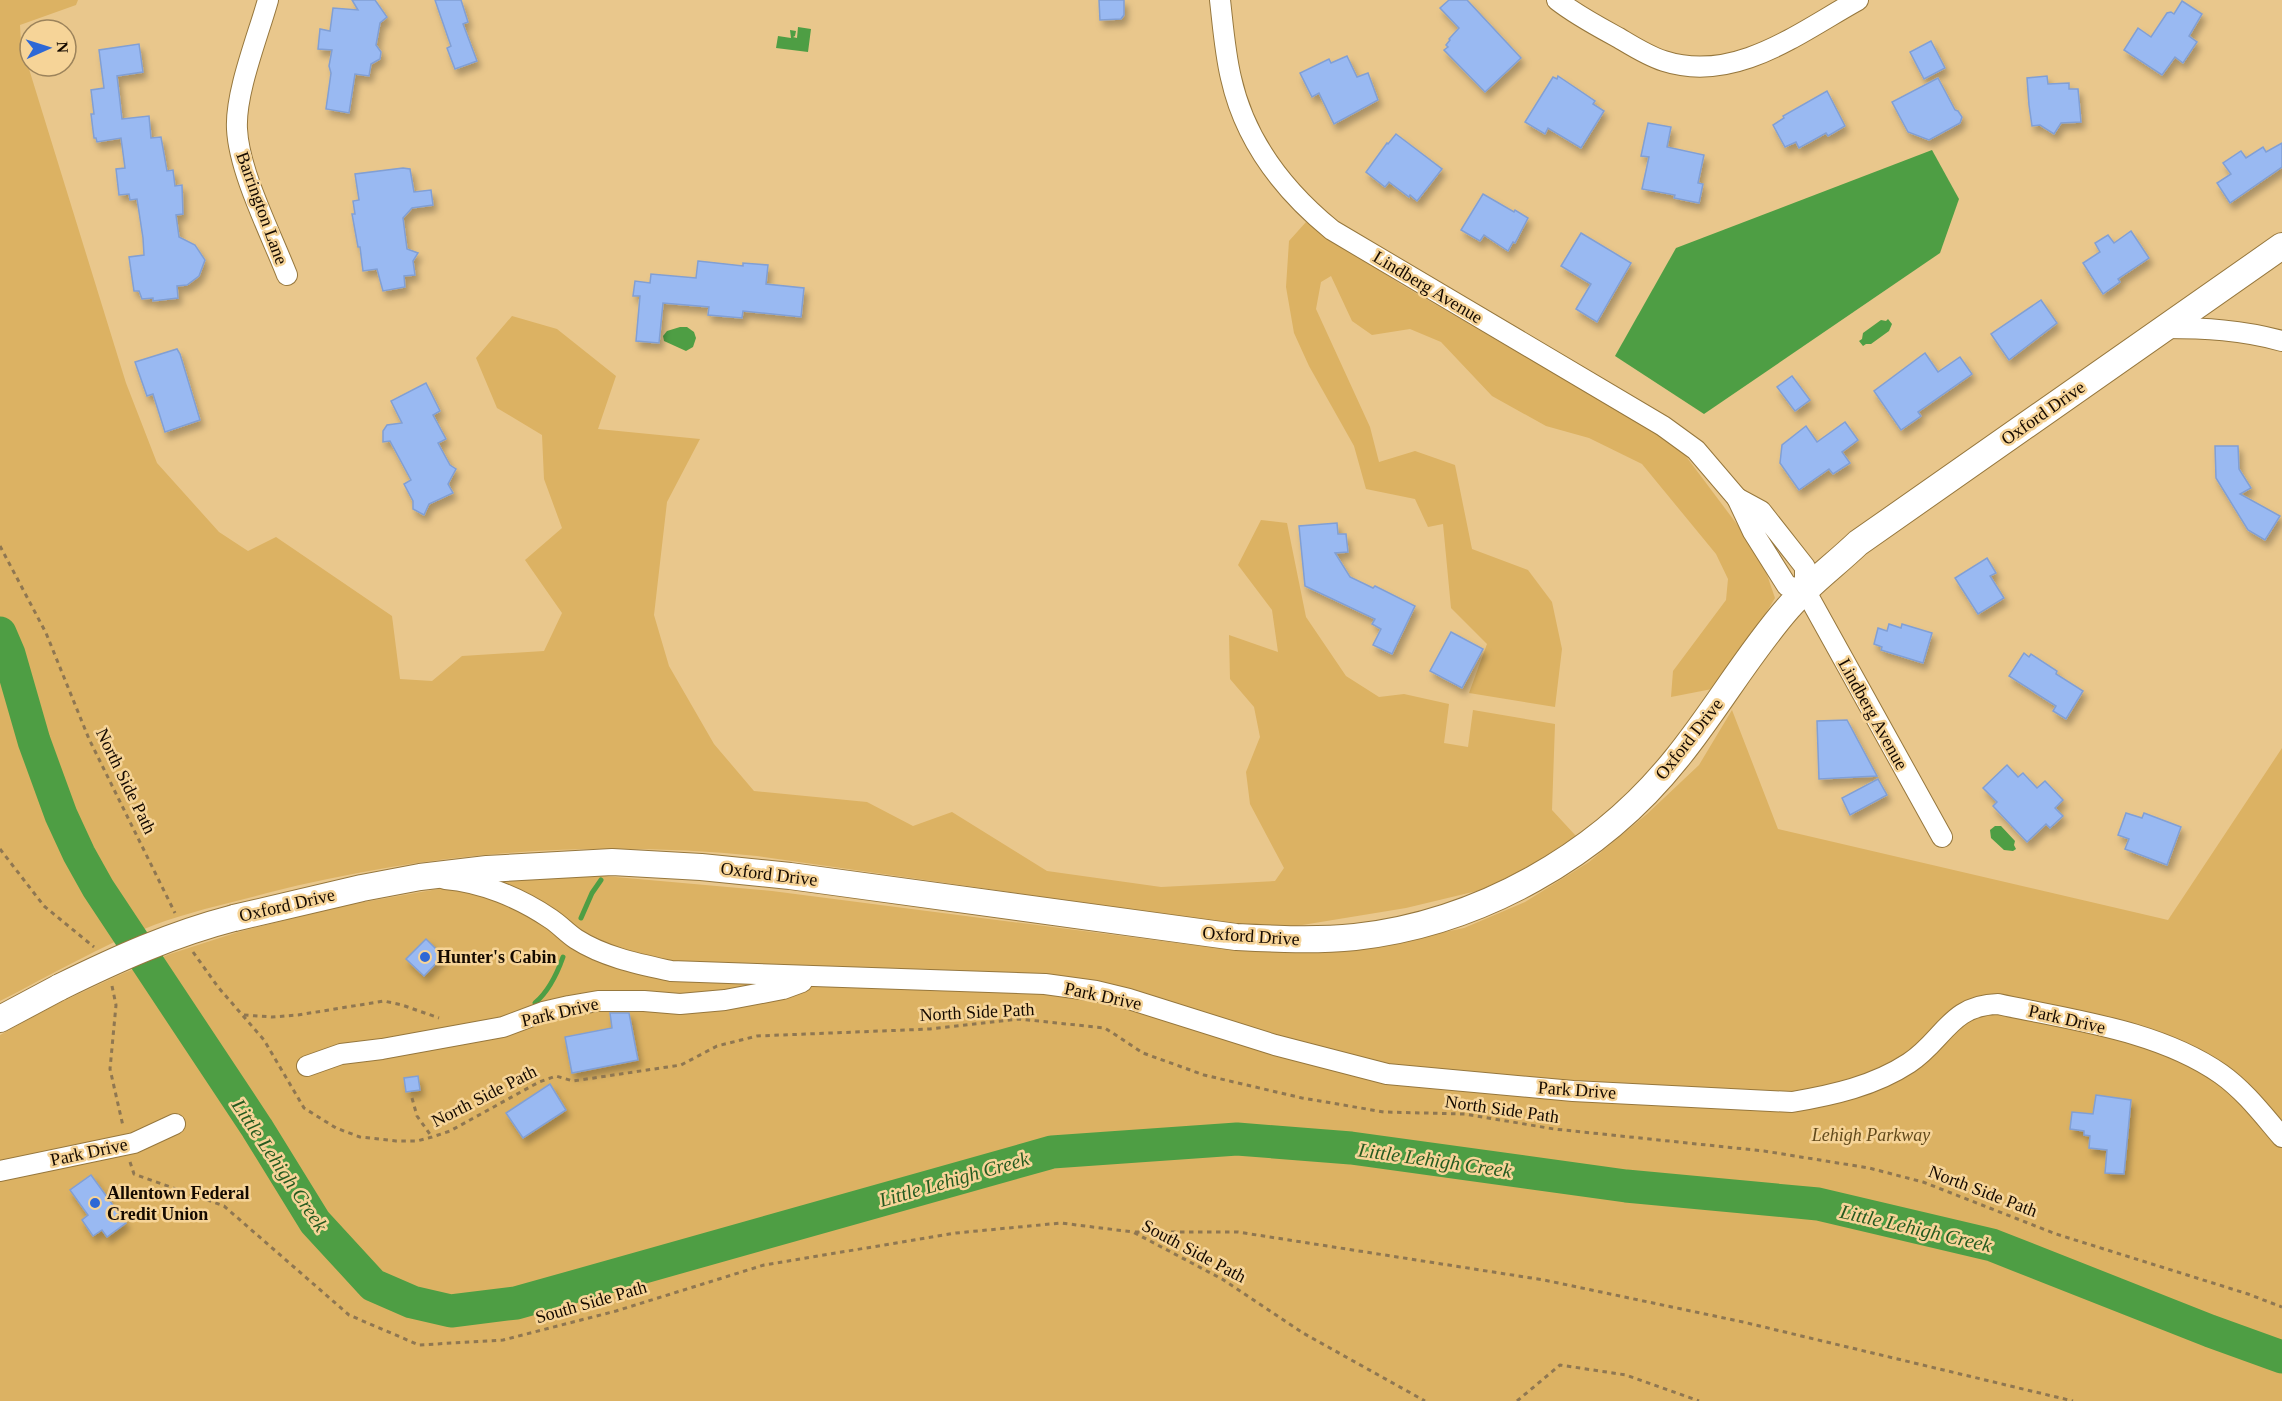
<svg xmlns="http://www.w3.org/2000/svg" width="2282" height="1401" font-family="'Times New Roman',serif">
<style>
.green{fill:#dcb263}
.water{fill:#4e9e44}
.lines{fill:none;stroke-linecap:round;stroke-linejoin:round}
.stream{stroke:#4e9e44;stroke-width:5}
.river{stroke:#4e9e44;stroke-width:33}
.building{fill:#99b9f2;stroke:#819fd4;stroke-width:1.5;filter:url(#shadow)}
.minor-casing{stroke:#96773d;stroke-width:22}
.major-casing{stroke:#96773d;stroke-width:28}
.path{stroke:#8f7751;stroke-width:3;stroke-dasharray:4.5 4.5;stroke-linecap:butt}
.minor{stroke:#fff;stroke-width:20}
.major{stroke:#fff;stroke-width:26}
.major-bridge-casing{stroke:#96773d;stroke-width:28;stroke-linecap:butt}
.major-bridge{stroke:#fff;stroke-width:26}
.poi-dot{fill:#2e68d6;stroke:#f6d498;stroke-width:2}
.labels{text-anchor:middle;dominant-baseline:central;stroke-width:5;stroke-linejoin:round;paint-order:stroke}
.street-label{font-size:18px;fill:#150a00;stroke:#f6d498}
.poi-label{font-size:18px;font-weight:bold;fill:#150a00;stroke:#f6d498;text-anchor:start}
.park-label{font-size:18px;font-style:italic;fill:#624a1b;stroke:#f6d498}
.water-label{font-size:20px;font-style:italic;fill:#265b20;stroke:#f6d498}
</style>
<defs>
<filter id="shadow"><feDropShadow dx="3.5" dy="6" stdDeviation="3" flood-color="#0004"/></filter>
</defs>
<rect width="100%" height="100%" fill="#e9c78c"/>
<!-- green -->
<g class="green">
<path d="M0,0H78L76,5L20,25L21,43L126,383L157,463L219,532L248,551L276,537L392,616L400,679L432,681L462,656L544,651L562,613L525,560L562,528L544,479L542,435L497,408L476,358L512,316L557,329L616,376L598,429L700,439L667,502L654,615L669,666L714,744L754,791L867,802L913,826L952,812L1047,871L1161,887L1275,881L1284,868L1250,804L1246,772L1260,737L1254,707L1230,679L1229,635L1278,652L1272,610L1238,565L1261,520L1287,523L1306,617L1346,676L1379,697L1404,694L1449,704L1444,743L1468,747L1473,710L1555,724L1552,810L1576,836L1532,865L1481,890L1406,908L1284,928L1219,922L757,856C591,839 429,852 267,893C230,903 191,911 154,925C100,946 51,975 0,1001Z"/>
<path d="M1306,222L1402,285L1640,423L1682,451L1742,531L1764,566L1775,598C1757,630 1732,658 1712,689L1671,697L1673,671L1726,600L1728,579L1716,554L1642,464L1589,438L1546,426L1492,396L1441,342L1410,329L1372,335L1352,321L1331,276L1321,282L1316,309L1370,427L1379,462L1415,451L1455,465L1472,549L1528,570L1552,602L1562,649L1555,707L1469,693L1487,644L1451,608L1443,524L1428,527L1415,499L1366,489L1354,446L1309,366L1294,333L1286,287L1289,241Z"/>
<polygon points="1732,710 1778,829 2168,920 2282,748 2282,1401 0,1401 0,1035 59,1003 117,976 170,954 238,932 341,906 501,878 593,875 772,891 1192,945 1304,949 1401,941 1464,928 1525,902 1589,862 1647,814 1699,765"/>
</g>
<!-- water -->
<g class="water">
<polygon points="798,27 811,29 808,52 776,48 778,36 791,38 790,30 796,31 795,36 793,37 797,38"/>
<polygon points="1932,150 1959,199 1940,253 1704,414 1615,356 1676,248"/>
<polygon points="1888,319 1892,324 1889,331 1871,344 1866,344 1863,346 1859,341 1862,339 1863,333 1881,320 1886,321"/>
<polygon points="680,327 687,327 694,332 696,338 693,347 686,351 664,341 663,336 667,331"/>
<polygon points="1995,826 2001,826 2015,841 2014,845 2016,849 2013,851 2004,850 1991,838 1990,830"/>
</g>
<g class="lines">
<!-- stream -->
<g class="stream">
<polyline points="581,918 592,893 601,880"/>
<path d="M535,1003C549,991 557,974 563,957"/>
</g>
<!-- river -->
<polyline class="river" points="0,633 9,654 34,741 61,815 79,854 98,888 257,1128 315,1222 373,1285 412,1302 451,1311 516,1303 1052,1152 1237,1139 1351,1148 1626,1186 1818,1204 1992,1245 2210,1331 2282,1357"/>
</g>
<!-- building -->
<g class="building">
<polygon points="352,0 375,0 387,17 380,23 376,45 381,52 380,59 371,64 369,76 355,74 349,113 326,109 331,73 329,66 332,50 318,49 320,29 330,31 333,8 358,10"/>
<polygon points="435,0 461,0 468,22 463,24 477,61 455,69 447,48 451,46"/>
<polygon points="1099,0 1124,0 1124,15 1121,19 1100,20"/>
<polygon points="1449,0 1467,0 1521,58 1485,92 1444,50 1448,47 1446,45 1450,40 1449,39 1459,28 1440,8"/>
<polygon points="2182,1 2202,14 2189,36 2197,42 2183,63 2175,57 2162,75 2124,50 2138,28 2151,37 2167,13 2171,12 2174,14"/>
<polygon points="1931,41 1945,68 1924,79 1910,52"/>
<polygon points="139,44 143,72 117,76 122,119 149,116 151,138 161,137 167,171 173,170 175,186 182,185 183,214 176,215 179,237 195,245 205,260 199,276 187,285 177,286 178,298 153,301 153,298 142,299 139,291 134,291 129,257 144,255 143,238 137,199 130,200 129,194 119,195 116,169 125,168 121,138 97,142 96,138 94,138 91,114 94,114 91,90 104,88 99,50"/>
<polygon points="1347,56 1357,77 1368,73 1378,100 1334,124 1319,93 1312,97 1300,73 1329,59 1331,63"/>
<polygon points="1558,76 1595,101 1593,104 1604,111 1581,148 1548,128 1545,134 1525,122 1553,77 1557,79"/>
<polygon points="2047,76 2048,84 2069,83 2069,89 2078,89 2081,122 2061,123 2054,134 2040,125 2032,126 2029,105 2027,78"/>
<polygon points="1938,78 1955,110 1958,111 1962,117 1960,123 1929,140 1908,132 1892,102"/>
<polygon points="1827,91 1845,126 1828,136 1826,133 1799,148 1796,142 1785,147 1773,125 1784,118 1783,116"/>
<polygon points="1648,123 1671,127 1667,147 1704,155 1698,183 1703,184 1699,203 1674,198 1675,195 1642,189 1649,157 1641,156"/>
<polygon points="1396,134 1442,169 1417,201 1410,195 1409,197 1389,182 1385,187 1366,172 1387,143 1388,144"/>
<polygon points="2282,143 2282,167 2230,203 2217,183 2231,174 2223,163 2241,151 2246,158 2263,147 2266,152"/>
<polygon points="403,168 410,169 414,192 431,190 433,205 412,208 403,218 407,249 418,253 413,261 415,275 404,276 405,287 383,291 377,269 363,271 360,247 358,247 352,214 355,214 353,201 359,200 355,174"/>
<polygon points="1483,194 1514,212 1515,210 1528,218 1515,243 1513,242 1508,251 1484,235 1480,241 1461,230"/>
<polygon points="2131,231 2149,258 2118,279 2120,282 2103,294 2083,263 2100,252 2095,243 2108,235 2114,243"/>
<polygon points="1581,233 1631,263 1597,322 1576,309 1591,284 1561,266"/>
<polygon points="698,261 743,266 743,263 768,265 766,284 804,288 801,317 743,311 742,318 708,315 709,307 663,303 659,343 636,341 640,296 633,296 635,281 650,283 651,274 696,278"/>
<polygon points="2041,300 2057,323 2009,360 1991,334"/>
<polygon points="177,349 180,354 200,420 165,432 153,394 147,396 135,362"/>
<polygon points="1925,353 1938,372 1960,357 1972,374 1918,412 1921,416 1901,430 1874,391"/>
<polygon points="1792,376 1810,400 1795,411 1777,387"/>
<polygon points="426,383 440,411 433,415 446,439 438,443 450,465 456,469 448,484 453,493 429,504 424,515 413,509 413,501 404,484 411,480 390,441 383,442 383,431 387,425 402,423 391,401"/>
<polygon points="1845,422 1858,440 1842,452 1850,463 1833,474 1829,469 1799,490 1780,463 1782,445 1806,426 1817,442"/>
<polygon points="2215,446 2238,446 2239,469 2251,488 2240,494 2280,516 2265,540 2248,530 2216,478"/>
<polygon points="1337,523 1338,534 1346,534 1348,552 1335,553 1350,577 1373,588 1375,586 1415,606 1392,654 1373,645 1381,629 1372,624 1375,619 1305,586 1299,526"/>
<polygon points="1987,558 1996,573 1990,576 2004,598 1978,614 1955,578"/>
<polygon points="1889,624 1901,628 1902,624 1932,633 1923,663 1881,650 1882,647 1874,644 1878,628 1887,631"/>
<polygon points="1451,632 1483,649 1462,688 1430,671"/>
<polygon points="2024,653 2029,657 2031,654 2057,671 2056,674 2083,691 2066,719 2053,711 2056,706 2009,676"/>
<polygon points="1847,720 1877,776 1819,779 1817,721"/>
<polygon points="2007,765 2018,777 2023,773 2037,788 2045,781 2063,800 2055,808 2063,816 2050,828 2046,824 2027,842 1993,806 1997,802 1983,788"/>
<polygon points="1878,779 1887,795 1850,815 1842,798"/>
<polygon points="2126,813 2142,818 2144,813 2181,827 2167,865 2125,849 2129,839 2118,835"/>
<polygon points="426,939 443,956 424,976 406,959"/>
<polygon points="610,1013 629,1013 638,1060 572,1073 565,1037 612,1028"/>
<polygon points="418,1076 420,1090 406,1092 404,1078"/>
<polygon points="550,1084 566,1110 523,1138 506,1113"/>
<polygon points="2096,1095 2131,1100 2124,1174 2105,1173 2107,1150 2089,1148 2090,1136 2084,1135 2084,1131 2070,1129 2072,1112 2093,1114"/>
<polygon points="91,1175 126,1223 107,1237 102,1230 93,1236 82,1220 88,1215 70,1190"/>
</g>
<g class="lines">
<!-- minor casing -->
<g class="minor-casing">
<g id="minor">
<path d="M268,0C258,36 235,93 237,129C239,172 271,234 287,275"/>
<path d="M1220,0C1223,26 1225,53 1231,78C1245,141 1283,190 1332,230L1663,426L1696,450L1737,498"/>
<path d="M1557,0C1576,15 1597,26 1619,38C1634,47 1648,56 1664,61C1735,84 1800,32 1858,0"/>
<path d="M2164,328C2205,328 2242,330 2282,341"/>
<polyline points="1805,590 1787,586 1753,532 1737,498 1761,511 1805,567 1805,590 1942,837"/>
<path d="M445,879C482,882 520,898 551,919C560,925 567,933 576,939C604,957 639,964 671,971L1045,984L1096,991L1129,999L1275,1045L1387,1074L1573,1091L1792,1102C1833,1095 1874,1086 1909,1063C1944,1040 1950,1005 1998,1004C2071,1020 2158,1030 2221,1074C2245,1091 2263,1115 2282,1137"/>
<polyline points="307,1066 341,1054 382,1049 503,1027 543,1012 569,1006 598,1001 644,1001 680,1004 725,1000 783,989 802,982"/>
<polyline points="0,1171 134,1143 175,1124"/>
</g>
</g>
<!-- major casing -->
<g class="major-casing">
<g id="major">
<path d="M234,918L362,888L420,877L487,869L612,862L701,867L790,876L1236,937C1276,939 1315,941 1355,937C1479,923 1599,856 1677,758C1716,710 1747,655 1788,608C1809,584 1835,565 1858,543L2282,246"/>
<polyline points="0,1019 60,987"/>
</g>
</g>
<!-- path -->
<g class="path">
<polyline points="0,546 46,633 89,739 175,913"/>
<polyline points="0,849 44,906 94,947"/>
<polyline points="193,952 218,987 264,1040 304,1108 336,1128 360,1137 396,1141 417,1141 432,1137 450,1131 539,1082 556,1076 573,1081 681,1065 717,1046 757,1036 930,1029 1019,1019 1105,1028 1143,1053 1204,1075 1302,1098 1384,1112 1465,1114 1554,1129 1764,1151 1869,1168 1923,1182 2056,1234 2248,1294 2282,1307"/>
<polyline points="112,986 116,1005 110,1069 123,1126"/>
<polyline points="244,1015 272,1017 298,1015 384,1001 402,1005 439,1018"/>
<polyline points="412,1098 417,1116 432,1137"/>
<polyline points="130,1162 134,1174 224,1206 349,1315 419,1345 503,1340 616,1311 764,1265 956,1233 1061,1223 1133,1232 1222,1279 1303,1333 1425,1401"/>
<polyline points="1135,1232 1238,1232 1544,1280 1743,1322 2073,1401"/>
<polyline points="1517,1401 1560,1365 1626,1375 1699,1401"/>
</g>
<!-- minor -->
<use href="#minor" class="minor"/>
<!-- major -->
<use href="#major" class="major"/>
<!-- major-bridge casing -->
<g class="major-bridge-casing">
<path id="major-bridge" d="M60,987C117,959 172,934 234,918"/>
</g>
<!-- major-bridge -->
<use href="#major-bridge" class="major-bridge"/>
</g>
<!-- markers -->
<g class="poi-dot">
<circle cx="425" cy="957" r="6"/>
<circle cx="95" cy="1203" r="6"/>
</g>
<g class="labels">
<!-- street labels -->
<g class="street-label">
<text transform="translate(262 208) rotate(70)">Barrington Lane</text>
<text transform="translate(1428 287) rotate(31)">Lindberg Avenue</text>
<text transform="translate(2043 413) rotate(-35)">Oxford Drive</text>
<text transform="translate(1873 714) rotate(61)">Lindberg Avenue</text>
<text transform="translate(1689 739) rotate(-52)">Oxford Drive</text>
<text transform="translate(126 781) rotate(64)">North Side Path</text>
<text transform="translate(769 874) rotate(7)">Oxford Drive</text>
<text transform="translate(287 905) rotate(-13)">Oxford Drive</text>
<text transform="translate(1251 936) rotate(4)">Oxford Drive</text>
<text transform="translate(1103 996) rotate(12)">Park Drive</text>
<text transform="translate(560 1012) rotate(-13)">Park Drive</text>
<text transform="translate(977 1012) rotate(-3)">North Side Path</text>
<text transform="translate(2067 1019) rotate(13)">Park Drive</text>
<text transform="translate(1577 1090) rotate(4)">Park Drive</text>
<text transform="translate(484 1096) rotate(-27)">North Side Path</text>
<text transform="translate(1502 1109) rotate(8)">North Side Path</text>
<text transform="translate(89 1152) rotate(-12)">Park Drive</text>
<text transform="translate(1983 1191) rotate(21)">North Side Path</text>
<text transform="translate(1194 1251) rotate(28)">South Side Path</text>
<text transform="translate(591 1302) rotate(-16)">South Side Path</text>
</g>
<!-- poi labels -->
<g class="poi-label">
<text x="437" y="957">Hunter's Cabin</text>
<text x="107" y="1193">Allentown Federal<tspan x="107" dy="21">Credit Union</tspan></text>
</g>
<!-- park labels -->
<g class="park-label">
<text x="1871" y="1135">Lehigh Parkway</text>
</g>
<!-- water labels -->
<g class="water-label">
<text transform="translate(1435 1160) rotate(8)">Little Lehigh Creek</text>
<text transform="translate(280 1165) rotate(56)">Little Lehigh Creek</text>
<text transform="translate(954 1179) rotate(-16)">Little Lehigh Creek</text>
<text transform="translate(1916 1228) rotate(13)">Little Lehigh Creek</text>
</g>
</g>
<!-- north arrow -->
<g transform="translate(48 48) rotate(87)"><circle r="28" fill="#f6d498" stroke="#9c835b" stroke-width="1.5"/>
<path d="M0-4.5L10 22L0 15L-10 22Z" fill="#2e68d6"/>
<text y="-9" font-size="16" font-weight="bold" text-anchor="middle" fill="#150a00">N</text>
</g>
</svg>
